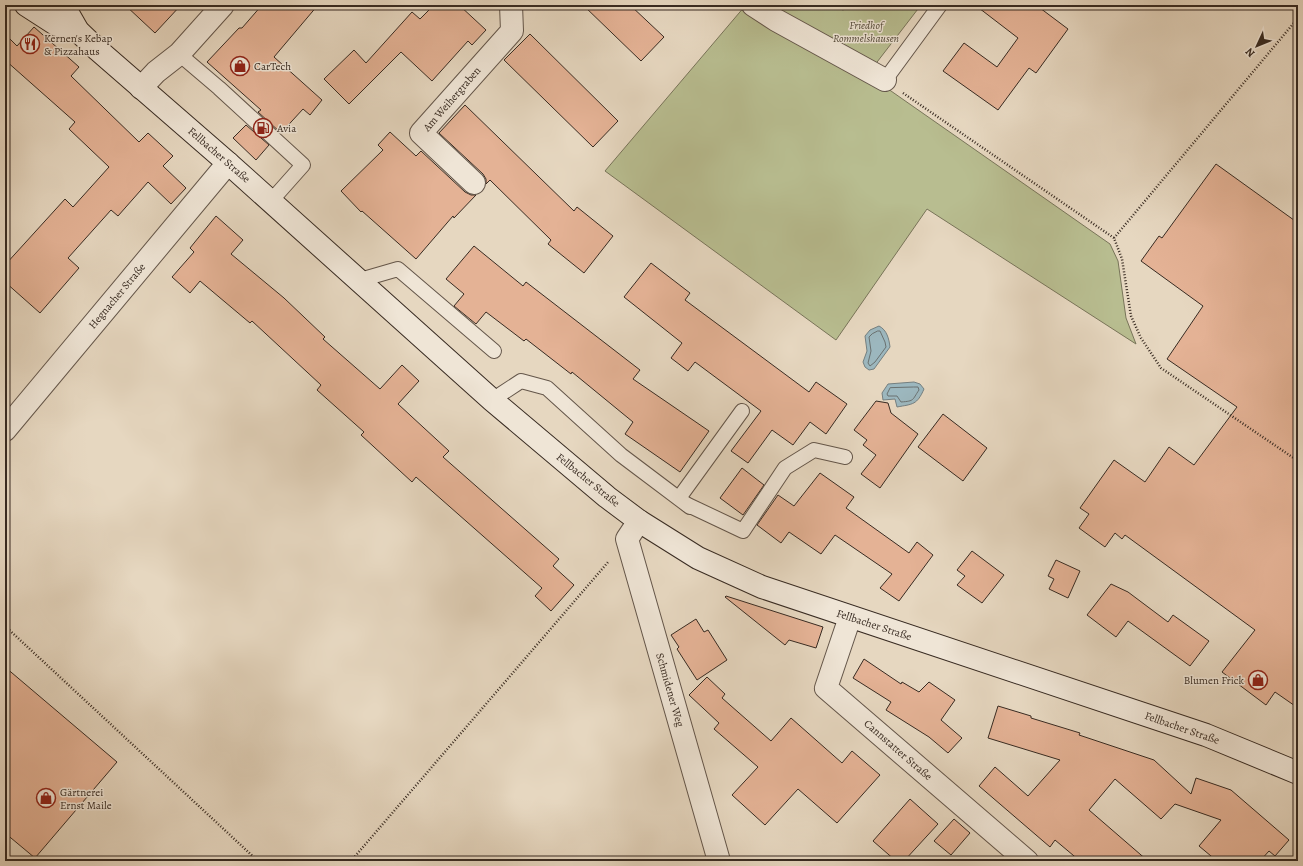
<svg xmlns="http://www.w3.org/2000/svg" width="1303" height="866" font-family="Alegreya,serif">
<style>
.green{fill:#b8bd90;stroke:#787459}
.water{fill:#9cb7be;stroke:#747f80}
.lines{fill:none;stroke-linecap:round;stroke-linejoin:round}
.shore{stroke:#6a7170;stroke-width:1}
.building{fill:#e4b295;stroke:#382b22}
.service-casing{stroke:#64564a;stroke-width:16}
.minor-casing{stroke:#64564a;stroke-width:24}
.secondary-casing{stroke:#382b22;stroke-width:24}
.path{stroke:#382b22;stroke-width:2.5;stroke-dasharray:1 2;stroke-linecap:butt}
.service{stroke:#efe5d6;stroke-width:14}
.minor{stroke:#efe5d6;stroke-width:22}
.secondary{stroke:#efe5d6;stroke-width:22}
.labels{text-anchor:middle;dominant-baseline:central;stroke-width:3;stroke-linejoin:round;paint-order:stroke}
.park-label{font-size:11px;font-style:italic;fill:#524838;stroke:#efe5d6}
.poi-label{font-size:11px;fill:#382b22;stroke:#efe5d6;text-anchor:start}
.street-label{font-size:11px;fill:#382b22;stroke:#efe5d6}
</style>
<rect width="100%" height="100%" fill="#e6d7c0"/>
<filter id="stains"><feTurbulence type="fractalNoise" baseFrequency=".005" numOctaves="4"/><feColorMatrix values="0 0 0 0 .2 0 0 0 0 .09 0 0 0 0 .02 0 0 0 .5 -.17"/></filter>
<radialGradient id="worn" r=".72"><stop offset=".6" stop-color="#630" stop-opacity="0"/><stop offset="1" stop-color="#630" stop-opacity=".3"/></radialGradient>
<!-- green -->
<g class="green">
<polygon points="766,5 921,5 874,66"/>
<polygon points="745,6 881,84 1110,244 1118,261 1126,318 1136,344 927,209 836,340 605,171"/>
</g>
<!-- water -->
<g class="water">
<path d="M879,326C887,330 889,339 890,347L874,369L869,370L865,367L863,362L867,351L865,336L870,330Z"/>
<path d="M914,382L920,384L924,389C917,405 913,404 897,407L895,399L883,400L882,393L888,384Z"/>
</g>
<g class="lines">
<!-- shore -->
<g class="shore">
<polygon points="878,331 880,331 885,342 886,347 875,362 870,366 868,363 871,351 869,337 872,334"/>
<path d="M914,387H918L919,390C912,400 915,401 901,402L897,396H888L887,394L890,388Z"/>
</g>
</g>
<!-- building -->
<g class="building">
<polygon points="125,5 181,5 155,33"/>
<polygon points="262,5 318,5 274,57 322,100 310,115 303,109 281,133 258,112 261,110 207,62 239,28 242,28"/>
<polygon points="434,5 459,5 486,30 472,45 468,41 432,81 401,52 349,104 324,79 354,50 366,63 412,12 420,19"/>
<polygon points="583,5 630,5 664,37 641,61"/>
<polygon points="975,5 1036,5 1068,29 1036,73 1029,68 998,110 943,71 964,43 997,67 1018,38"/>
<polygon points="34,27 79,67 71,76 139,142 148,133 173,156 163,166 186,188 171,204 148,182 118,216 111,210 68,258 79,268 40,313 5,282 5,265 65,199 73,207 109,167 69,129 75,122 5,60 5,34 17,46"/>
<polygon points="530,34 618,121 593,147 504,60"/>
<polygon points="465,105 574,211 577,207 613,236 584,273 548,244 551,240 490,180 486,184 486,179 483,174 439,133"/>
<polygon points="246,125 269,145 256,160 233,138"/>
<polygon points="390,132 416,156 421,151 465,192 471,195 476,195 454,218 453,216 416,259 362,211 361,212 341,191 383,150 378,145"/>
<polygon points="1216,164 1298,223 1298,708 1275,692 1266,705 1222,672 1255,630 1125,535 1122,539 1115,533 1105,547 1079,528 1089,514 1080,508 1114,460 1145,482 1169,447 1194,465 1237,407 1167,359 1203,306 1141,261 1159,236 1162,238"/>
<polygon points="216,216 243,240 231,254 284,298 325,337 323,339 380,389 402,365 419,381 398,404 449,451 443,457 559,559 553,566 574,585 551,611 535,596 542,588 416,477 412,482 361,435 364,432 317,390 321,385 252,321 250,323 200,281 190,293 172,277 194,252 190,248"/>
<polygon points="474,246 523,286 526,282 640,370 633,379 709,431 680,472 625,434 633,422 572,372 571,374 526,339 524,341 486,312 476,324 454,306 464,294 446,279"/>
<polygon points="651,263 690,293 685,300 809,392 816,382 847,404 826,434 810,422 793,445 772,430 748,463 731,451 761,411 695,362 688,371 671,358 682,343 624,297"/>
<polygon points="876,401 888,403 891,413 918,434 880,488 861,474 876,455 863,445 867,440 854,430"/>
<polygon points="943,414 987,448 963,481 918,447"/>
<polygon points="742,468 764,485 743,515 720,498"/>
<polygon points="820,473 854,497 846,508 909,553 917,542 933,555 899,601 880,588 892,574 835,535 821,554 789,532 781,543 757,525 778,495 794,506"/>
<polygon points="972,551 1004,575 982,603 957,585 965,576 957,570"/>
<polygon points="1056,560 1080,571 1068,598 1049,589 1054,579 1048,576"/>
<polygon points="1111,584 1128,592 1168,622 1173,615 1209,641 1190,666 1128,621 1116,637 1087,615"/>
<polygon points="726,596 823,627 816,648 789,640 785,645 725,597"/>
<polygon points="696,619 704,632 708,630 727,660 697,680 677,649 679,647 671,635"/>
<polygon points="864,659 901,684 902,682 919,692 929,682 955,700 941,720 962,738 948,753 929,737 886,710 891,702 853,678"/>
<polygon points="5,667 117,762 35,858 5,833"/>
<polygon points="707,677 725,694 722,698 771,741 791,718 842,763 852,751 880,775 837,823 798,789 765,825 732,795 758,767 714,729 719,723 689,695"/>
<polygon points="998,706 1031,716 1031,718 1080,733 1079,735 1154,760 1191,794 1196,778 1231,790 1289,840 1275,856 1269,851 1260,861 1217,861 1199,846 1221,820 1175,804 1161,819 1115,779 1089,810 1148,861 1080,861 1055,840 1050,847 979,786 995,767 1028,796 1060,760 988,738"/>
<polygon points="910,799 938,824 904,861 896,861 873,841"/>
<polygon points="954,819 970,833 951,855 934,841"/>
</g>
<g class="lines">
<!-- service casing -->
<g class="service-casing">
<g id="service">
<polyline points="179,54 219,88 303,165 271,201"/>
<polyline points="885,80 940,5"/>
<polyline points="360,280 398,269 494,351"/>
<polyline points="492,400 521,381 547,388 621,455 690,507"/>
<polyline points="679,498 742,411"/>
<polyline points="688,505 743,531 785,468 814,450 845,457"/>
</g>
</g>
<!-- minor casing -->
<g class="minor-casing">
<g id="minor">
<polyline points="753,5 776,20 885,80"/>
<polyline points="141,88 156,72 179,54 223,5"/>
<polyline points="474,183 421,133 512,31 511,5"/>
<polyline points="5,430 228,163"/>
<polyline points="639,521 627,539 719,861"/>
<polyline points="850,617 826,688 1027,861"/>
</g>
</g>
<!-- secondary casing -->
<g class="secondary-casing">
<g id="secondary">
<polyline points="26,5 57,25 78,31"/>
<polyline points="62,5 66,10 78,31 98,50 228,163 492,400 607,497 639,521 698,558 762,587 1206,735 1298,773"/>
</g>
</g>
<!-- path -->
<g class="path">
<polyline points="834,5 843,9 849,5"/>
<polyline points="903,93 1114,238 1122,259 1131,316 1141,338 1161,368 1298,461"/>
<polyline points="1114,238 1298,18"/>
<polyline points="5,626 258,861"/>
<polyline points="351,861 609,561"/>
</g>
<!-- service -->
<use href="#service" class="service"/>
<!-- minor -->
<use href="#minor" class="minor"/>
<!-- secondary -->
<use href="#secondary" class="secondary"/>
</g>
<!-- icons -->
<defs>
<g id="restaurant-ring" transform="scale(1)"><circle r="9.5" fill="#efe5d6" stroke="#8f2418" stroke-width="1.5"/><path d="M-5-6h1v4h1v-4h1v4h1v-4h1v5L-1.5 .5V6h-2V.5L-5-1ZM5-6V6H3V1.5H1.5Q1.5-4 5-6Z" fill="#8f2418"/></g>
<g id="shop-ring" transform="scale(1)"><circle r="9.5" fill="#efe5d6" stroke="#8f2418" stroke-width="1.5"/><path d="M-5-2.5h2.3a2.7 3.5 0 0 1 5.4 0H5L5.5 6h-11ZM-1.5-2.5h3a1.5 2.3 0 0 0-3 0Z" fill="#8f2418"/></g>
<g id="fuel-ring" transform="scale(1)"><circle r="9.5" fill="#efe5d6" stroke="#8f2418" stroke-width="1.5"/><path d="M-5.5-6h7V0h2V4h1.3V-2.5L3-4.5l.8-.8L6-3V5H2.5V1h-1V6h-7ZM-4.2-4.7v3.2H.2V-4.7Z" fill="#8f2418"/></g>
</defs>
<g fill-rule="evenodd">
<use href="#restaurant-ring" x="30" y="44"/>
<use href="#shop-ring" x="240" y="66"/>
<use href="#fuel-ring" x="263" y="128"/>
<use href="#shop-ring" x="1258" y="680"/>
<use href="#shop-ring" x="46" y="798"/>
</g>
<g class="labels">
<!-- park labels -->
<g class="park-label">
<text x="866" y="25">Friedhof<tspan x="866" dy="13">Rommelshausen</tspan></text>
</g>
<!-- poi labels -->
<g class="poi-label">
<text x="44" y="38">Kernen's Kebap<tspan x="44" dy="13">&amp; Pizzahaus</tspan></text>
<text x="254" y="66">CarTech</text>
<text x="277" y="128">Avia</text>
<text x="1244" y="680" text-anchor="end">Blumen Frick</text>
<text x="60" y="792">Gärtnerei<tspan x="60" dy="13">Ernst Maile</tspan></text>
</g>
<!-- street labels -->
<g class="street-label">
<text transform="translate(452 99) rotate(-49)">Am Weihergraben</text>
<text transform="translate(219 155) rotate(41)">Fellbacher Straße</text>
<text transform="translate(117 296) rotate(-50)">Hegnacher Straße</text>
<text transform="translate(588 480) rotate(39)">Fellbacher Straße</text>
<text transform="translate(874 625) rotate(18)">Fellbacher Straße</text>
<text transform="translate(670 690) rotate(74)">Schmidener Weg</text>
<text transform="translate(1182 728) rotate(19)">Fellbacher Straße</text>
<text transform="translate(898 750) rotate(41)">Cannstatter Straße</text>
</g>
</g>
<!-- margin -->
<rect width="1303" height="866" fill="none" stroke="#e6d7c0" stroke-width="20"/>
<rect x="6" y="6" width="1291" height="854" fill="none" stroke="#382b22" stroke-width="2"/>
<rect x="10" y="10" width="1283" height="846" fill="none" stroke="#382b22"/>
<!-- north arrow -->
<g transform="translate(1257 46) rotate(226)" stroke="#efe5d6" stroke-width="3" paint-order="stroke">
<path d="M0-3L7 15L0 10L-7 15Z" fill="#382b22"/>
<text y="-6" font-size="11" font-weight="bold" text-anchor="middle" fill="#382b22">N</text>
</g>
<rect width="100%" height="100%" filter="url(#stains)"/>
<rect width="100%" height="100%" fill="url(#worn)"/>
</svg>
